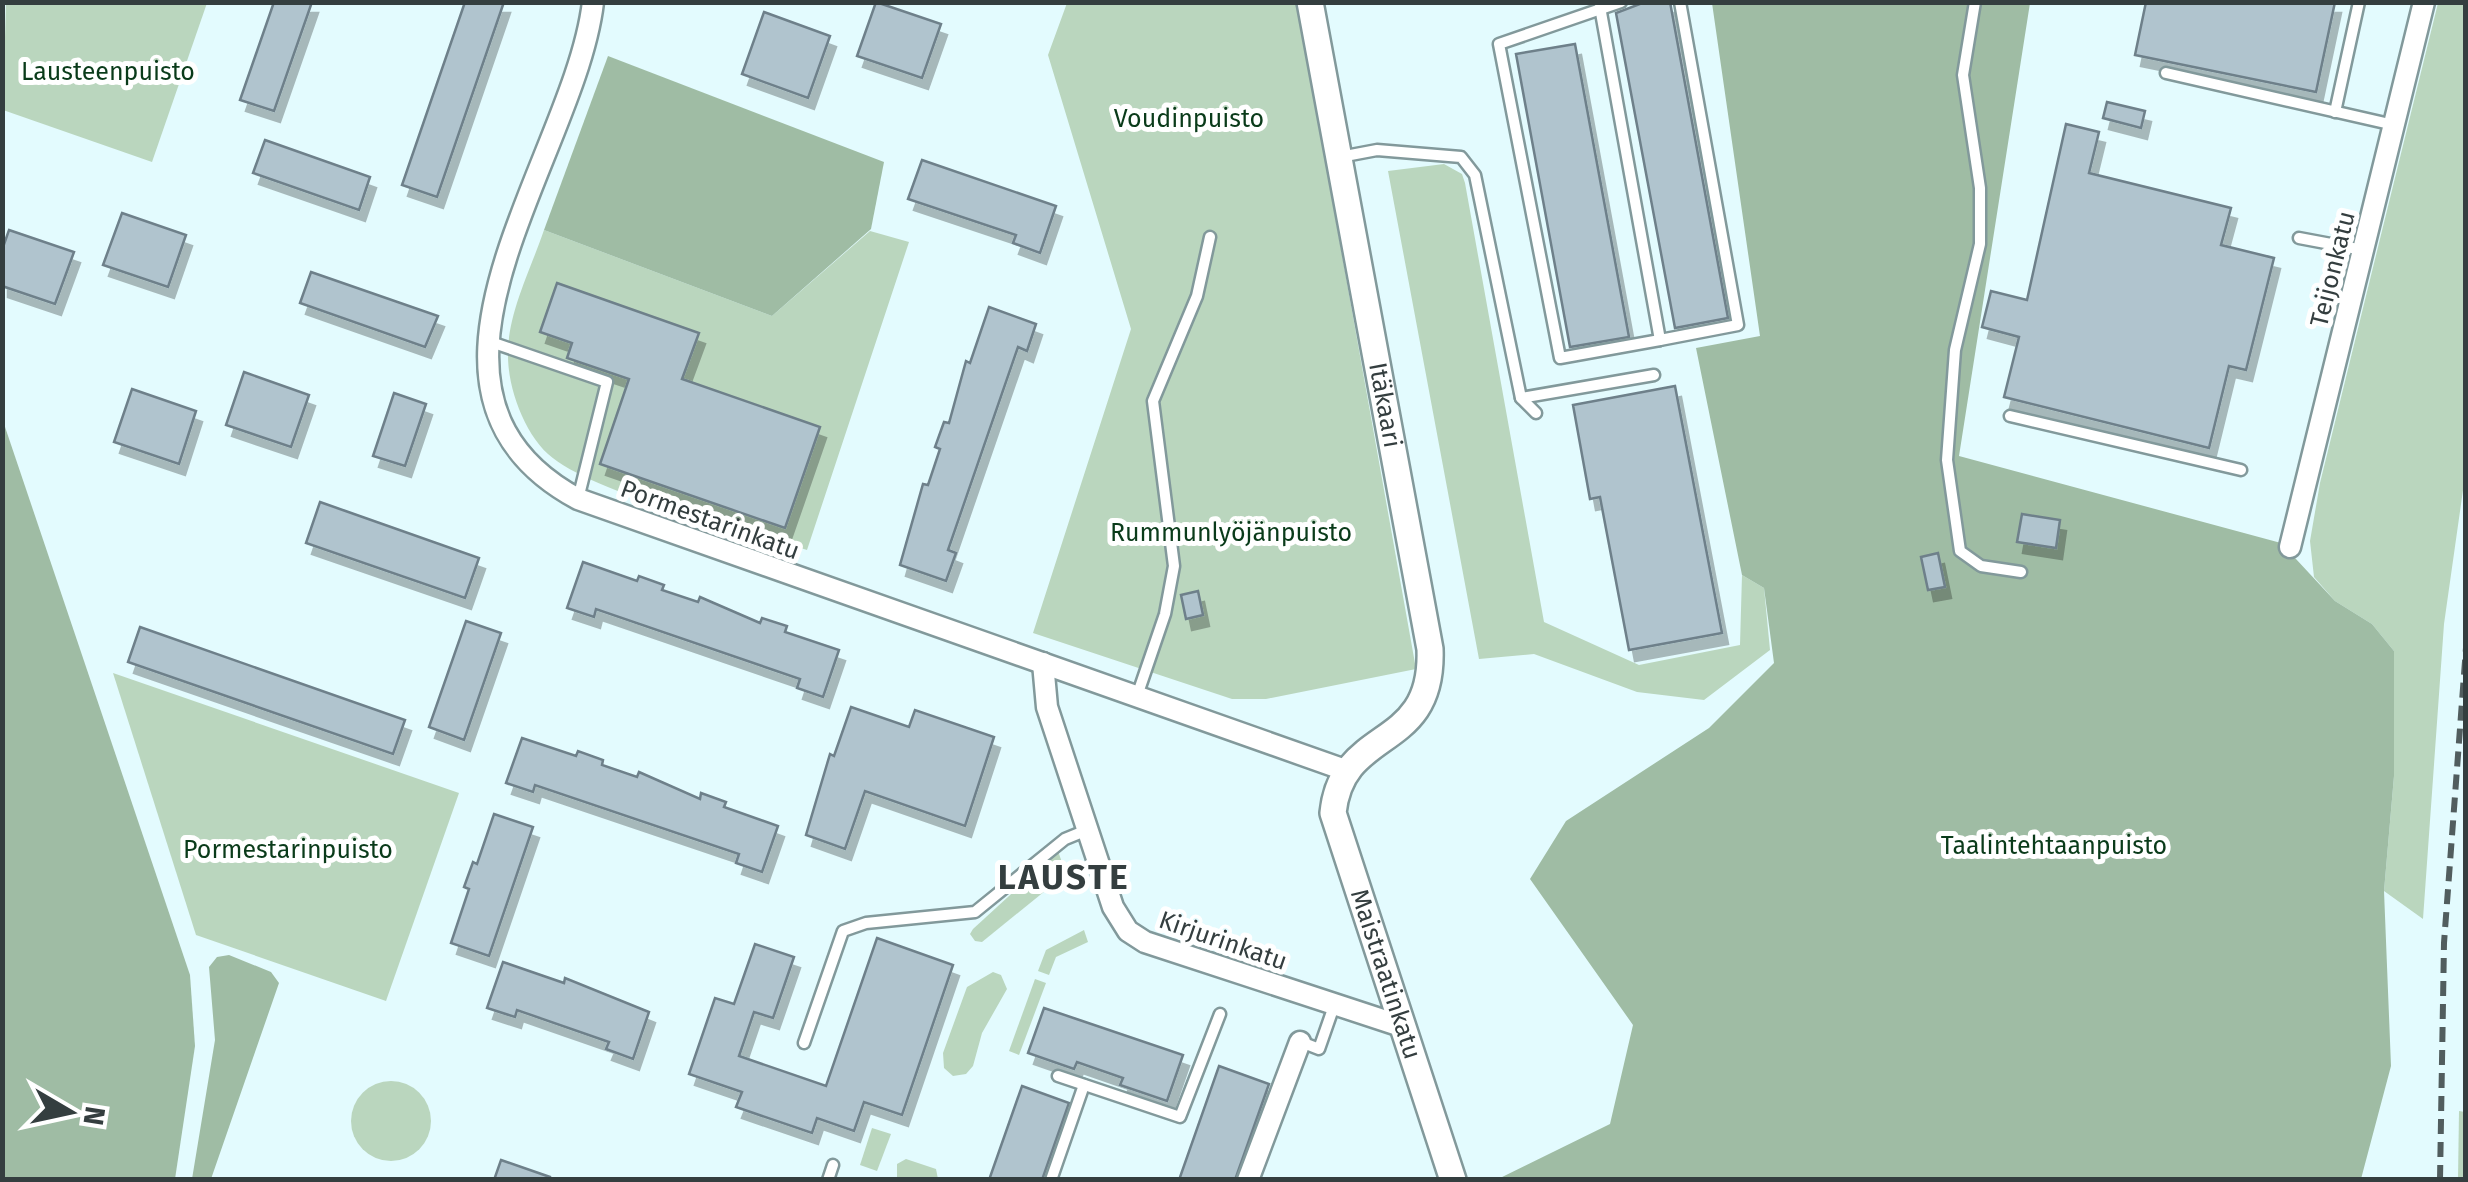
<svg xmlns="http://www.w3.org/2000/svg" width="2468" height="1182" font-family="'Fira Sans',sans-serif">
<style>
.green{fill:#bad6be}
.forest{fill:#9fbca4}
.building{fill:#b0c4ce;stroke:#6e808a;stroke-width:2.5;filter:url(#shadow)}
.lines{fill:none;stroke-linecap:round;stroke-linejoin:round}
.service-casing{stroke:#82999b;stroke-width:15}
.minor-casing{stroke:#82999b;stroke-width:25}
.tertiary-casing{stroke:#82999b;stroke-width:30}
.service{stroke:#fff;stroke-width:10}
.minor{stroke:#fff;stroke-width:20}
.tertiary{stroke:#fff;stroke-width:25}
.rail{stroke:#515d5e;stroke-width:6;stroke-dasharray:15 8;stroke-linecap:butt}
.labels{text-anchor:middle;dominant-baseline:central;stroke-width:10;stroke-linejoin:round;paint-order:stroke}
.park-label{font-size:25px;fill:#0a3b1a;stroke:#fff}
.street-label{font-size:25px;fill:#343e3f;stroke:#fff}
.district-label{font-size:35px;font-weight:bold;letter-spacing:2.5px;fill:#343e3f;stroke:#fff}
</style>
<defs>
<filter id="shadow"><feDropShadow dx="6" dy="11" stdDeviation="0" flood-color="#0004"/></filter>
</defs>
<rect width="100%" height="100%" fill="#e3fbfe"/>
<!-- green -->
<g class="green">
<polygon points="6,2 207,3 152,162 3,110"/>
<polygon points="1067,3 1297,3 1416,669 1266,699 1232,699 1033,633 1131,329 1048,55"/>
<polygon points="2438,3 2465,3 2466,469 2444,624 2423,919 2384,891 2394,776 2394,651 2372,624 2335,601 2314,577 2310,541 2320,483"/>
<polygon points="1444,164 1462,174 1465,183 1544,622 1639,665 1740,645 1742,575 1764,588 1770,650 1704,700 1637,692 1534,654 1479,659 1388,171"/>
<path d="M544,230L772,316L870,231L909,242L807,550C745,530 592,494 548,454C524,432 508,388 508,356C507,314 531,269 544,230Z"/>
<polygon points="113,673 459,793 386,1001 196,935"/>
<polygon points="1058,851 1066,874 982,942 975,941 970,934 973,929"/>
<polygon points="1084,930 1088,942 1056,957 1049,975 1038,971 1046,950"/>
<polygon points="993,972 1001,975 1007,989 982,1033 973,1066 966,1074 953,1076 944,1068 943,1053 967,987"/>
<polygon points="1035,979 1046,983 1019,1055 1009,1051"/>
<circle cx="391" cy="1121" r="40"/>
<polygon points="2459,1111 2465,1112 2465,1179 2458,1179"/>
<polygon points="872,1128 891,1134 877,1171 860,1165"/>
<polygon points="906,1159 936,1169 938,1179 897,1179 897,1164"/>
</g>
<!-- forest -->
<g class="forest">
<polygon points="1712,3 2030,3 1959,456 2281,543 2335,601 2372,624 2394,651 2394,776 2384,891 2391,1066 2361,1179 1496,1180 1610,1124 1633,1025 1530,879 1566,821 1709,728 1774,663 1764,588 1742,575 1696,348 1760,336"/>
<polygon points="608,56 884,162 871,229 772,316 544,230"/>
<polygon points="2,418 190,975 195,1046 175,1179 3,1179"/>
<polygon points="229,955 271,972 279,983 211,1179 192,1179 215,1040 209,967 217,957"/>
</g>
<!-- building -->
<g class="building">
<polygon points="274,2 312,2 274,111 240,100"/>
<polygon points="465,2 504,2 437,197 402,185"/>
<polygon points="876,2 941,24 922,78 857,56"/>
<polygon points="1645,2 1670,2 1728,318 1675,328 1616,13"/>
<polygon points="2146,2 2335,2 2316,92 2135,55"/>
<polygon points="764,12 830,36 808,98 742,74"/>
<polygon points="1575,44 1629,337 1570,347 1516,54"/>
<polygon points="2107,102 2145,111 2141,128 2103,118"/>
<polygon points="2066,124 2099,132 2089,173 2231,208 2221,245 2274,258 2246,370 2229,366 2209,448 2004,397 2019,337 1982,327 1991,291 2027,300"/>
<polygon points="265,140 370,177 359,210 253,173"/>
<polygon points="922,160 1056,206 1040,253 1013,243 1016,235 908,199"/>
<polygon points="122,213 186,235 168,287 103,265"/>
<polygon points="9,230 74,252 55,304 2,286 2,250"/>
<polygon points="311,272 438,316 425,347 300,303"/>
<polygon points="557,283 699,333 682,379 820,427 785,528 600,464 629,379 567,358 572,343 540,332"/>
<polygon points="989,307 1036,324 1027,351 1018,347 948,550 956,553 946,581 900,565 923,484 928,485 940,449 935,447 944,422 949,423 966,361 970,363"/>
<polygon points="244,372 309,395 291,447 226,425"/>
<polygon points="1675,386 1722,633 1629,650 1600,497 1590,499 1573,405"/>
<polygon points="132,389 196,411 179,464 114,442"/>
<polygon points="394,393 426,404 405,466 373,456"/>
<polygon points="320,502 479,558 465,598 306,543"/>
<polygon points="2022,514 2060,520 2056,548 2017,542"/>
<polygon points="1938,553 1945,587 1928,590 1921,557"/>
<polygon points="583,562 637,581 639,576 664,585 662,590 698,602 700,597 760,623 762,618 787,626 785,632 839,650 823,697 797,688 800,679 596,609 594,617 567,608"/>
<polygon points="1198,591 1203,615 1186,619 1181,595"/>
<polygon points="466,621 501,633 464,740 429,727"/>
<polygon points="140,627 405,720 393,754 128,662"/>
<polygon points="851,707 909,727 915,710 994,737 965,826 865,791 845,849 806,835 830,754 834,756"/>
<polygon points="522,738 576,756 578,751 603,760 602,765 637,777 639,772 700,799 701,793 726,802 724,807 778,826 762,872 736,863 739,854 535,785 533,792 506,783"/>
<polygon points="494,814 533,827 489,956 451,943 469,889 464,887 473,862 477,864"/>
<polygon points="877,938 953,965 902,1115 864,1102 854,1131 817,1118 812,1133 736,1107 742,1092 689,1074 715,998 734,1004 755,944 794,957 773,1018 754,1012 739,1056 826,1086"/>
<polygon points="503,962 564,983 565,978 649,1012 633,1059 606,1049 609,1042 517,1010 515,1017 487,1008"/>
<polygon points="1044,1008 1183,1055 1167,1101 1120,1085 1123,1078 1077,1062 1074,1069 1028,1053"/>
<polygon points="1219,1066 1269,1084 1235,1180 1179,1180"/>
<polygon points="1022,1086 1069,1103 1042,1180 989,1180"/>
<polygon points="501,1160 550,1177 550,1180 494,1180"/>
</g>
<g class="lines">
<!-- service casing -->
<g class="service-casing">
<g id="service">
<polyline points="1621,2 1499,44 1560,358 1660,340"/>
<polyline points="1975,2 1963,75 1980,188 1980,244 1955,350 1947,460 1960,551 1981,566 2021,572"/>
<polyline points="1600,7 1660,340 1738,325 1680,2"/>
<polyline points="2166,73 2394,125"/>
<polyline points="2335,112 2359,2"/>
<polyline points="1340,157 1377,150 1461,157 1475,175 1521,398 1536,413"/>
<polyline points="2299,238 2363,250"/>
<polyline points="488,341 607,382 578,499"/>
<polyline points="1521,398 1654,375"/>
<polyline points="2010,416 2241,470"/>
<polyline points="1137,696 1165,614 1174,566 1153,401 1197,296 1210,237"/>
<polyline points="1301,1042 1319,1049 1334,1006"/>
<polyline points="804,1043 843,931 866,923 975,912 1065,839 1087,830"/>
<polyline points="1058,1076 1180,1117 1220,1014"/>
<polyline points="828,1180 833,1165"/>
<polyline points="1051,1180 1084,1085"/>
</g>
</g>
<!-- minor casing -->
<g class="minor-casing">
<g id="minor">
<path d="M593,2C575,158 376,390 578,499L1345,770"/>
<polyline points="2290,547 2424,2"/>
<polyline points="1043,663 1047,707 1113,907 1128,931 1145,942 1401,1026"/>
<polyline points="1248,1180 1300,1042"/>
</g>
</g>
<!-- tertiary casing -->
<g class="tertiary-casing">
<g id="tertiary">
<path id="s1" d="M1310,2L1430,649C1434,754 1342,724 1333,813L1453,1180"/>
</g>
</g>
<!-- service -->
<use href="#service" class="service"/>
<!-- minor -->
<use href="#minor" class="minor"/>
<!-- tertiary -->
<use href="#tertiary" class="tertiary"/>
<!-- rail -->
<polyline class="rail" points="2440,1180 2444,943 2466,648"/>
</g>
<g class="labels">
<!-- park labels -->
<g class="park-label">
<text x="108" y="72">Lausteenpuisto</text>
<text x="1189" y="119">Voudinpuisto</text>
<text x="1231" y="533">Rummunlyöjänpuisto</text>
<text x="2054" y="846">Taalintehtaanpuisto</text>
<text x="288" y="850">Pormestarinpuisto</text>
</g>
<!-- street labels -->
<g class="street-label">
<text transform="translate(2333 269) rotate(-76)">Teijonkatu</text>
<text stroke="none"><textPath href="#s1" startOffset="410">Itäkaari</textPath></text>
<text transform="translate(710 520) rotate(20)">Pormestarinkatu</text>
<text transform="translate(1223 941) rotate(19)">Kirjurinkatu</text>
<text stroke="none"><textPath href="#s1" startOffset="1028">Maistraatinkatu</textPath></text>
</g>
<!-- district labels -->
<g class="district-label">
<text x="1064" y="877">LAUSTE</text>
</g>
</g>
<!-- border -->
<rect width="2468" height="1182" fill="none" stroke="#343e3f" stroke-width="10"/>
<!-- north arrow -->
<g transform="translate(70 1112) rotate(99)" stroke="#ffffff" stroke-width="8" paint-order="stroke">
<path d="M0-8L18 38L0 25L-18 38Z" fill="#343e3f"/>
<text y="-15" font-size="28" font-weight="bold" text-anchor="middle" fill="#343e3f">N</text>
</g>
</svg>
